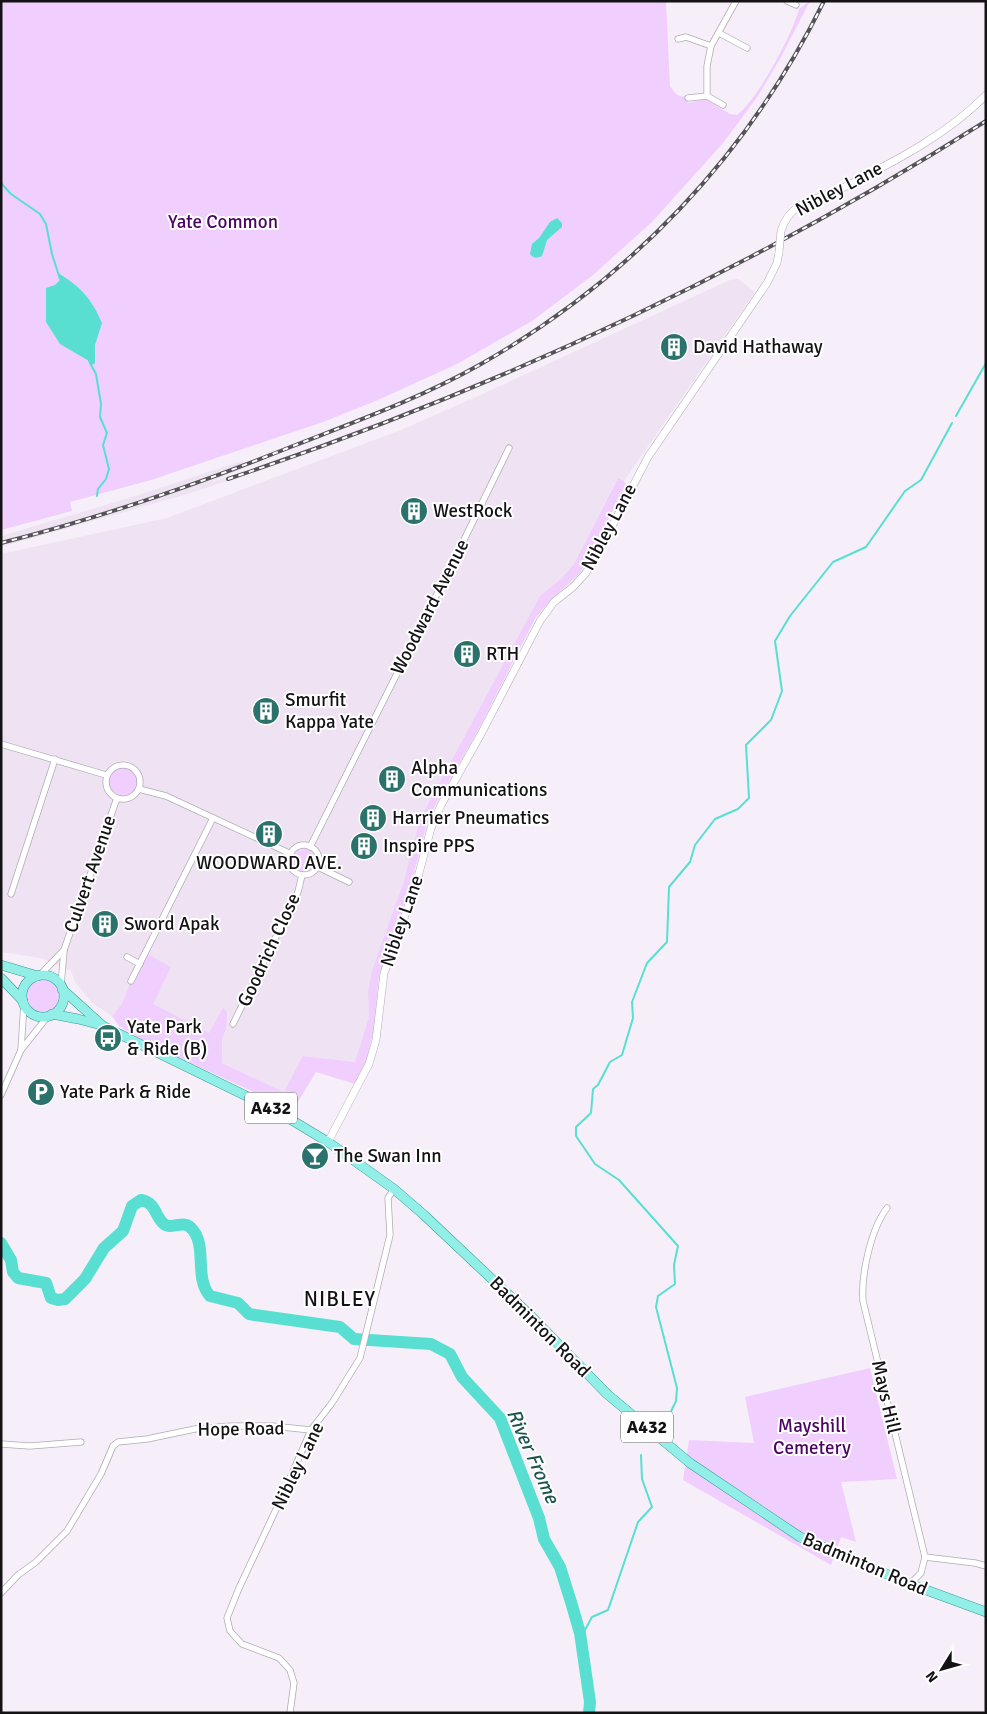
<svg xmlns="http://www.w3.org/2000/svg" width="987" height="1714" font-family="Signika,sans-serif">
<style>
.built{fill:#eee2f3}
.green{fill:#f0cefe}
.water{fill:#58dfd2}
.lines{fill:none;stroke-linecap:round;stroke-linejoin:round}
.stream{stroke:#58dfd2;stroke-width:2}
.river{stroke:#58dfd2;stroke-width:12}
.minor-casing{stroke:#b1aab4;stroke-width:7}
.tertiary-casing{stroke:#b1aab4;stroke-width:8}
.primary-casing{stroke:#369a93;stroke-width:10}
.minor{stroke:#fff;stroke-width:5.5}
.tertiary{stroke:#fff;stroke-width:7}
.primary{stroke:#91efe7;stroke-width:9}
.rail-casing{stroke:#565358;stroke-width:4}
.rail{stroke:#fff;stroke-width:2;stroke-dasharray:5.5;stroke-linecap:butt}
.tertiary-bridge-casing{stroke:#b1aab4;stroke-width:8;stroke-linecap:butt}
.tertiary-bridge{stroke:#fff;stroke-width:7}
.labels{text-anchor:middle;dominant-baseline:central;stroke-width:4;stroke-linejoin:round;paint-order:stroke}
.shield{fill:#fff;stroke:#5a595b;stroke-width:1}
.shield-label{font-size:18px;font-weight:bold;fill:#141215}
.street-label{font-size:19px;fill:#141215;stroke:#fff}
.park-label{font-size:19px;fill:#4c0462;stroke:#fff}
.poi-label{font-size:19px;fill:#141215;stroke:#fff;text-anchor:start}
.water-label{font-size:20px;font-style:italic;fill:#1b554f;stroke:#fff}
.quarter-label{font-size:21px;letter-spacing:1px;fill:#141215;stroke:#fff}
</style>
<rect width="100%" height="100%" fill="#f6eff9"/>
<!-- built -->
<g class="built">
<polygon points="738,279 755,292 624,481 617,479 574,564 562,578 540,596 420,819 403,884 368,992 369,1017 355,1062 304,1056 284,1092 114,1012 112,1016 92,1003 75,982 71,971 41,958 1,952 1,554 167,518 401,430 487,392 730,280"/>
<polygon points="242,461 244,468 205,484 245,471 246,475 184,495 1,547 1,536 129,498"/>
</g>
<!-- green -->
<g class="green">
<path d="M1,1H666L670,86C674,92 678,98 685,96L688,103L706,99L730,114L737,115C757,101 793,33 799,9L810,1L781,57L758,96L724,142L652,222L593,275L532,321L457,364L378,400L323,422L151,480L70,502L72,511L1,530Z"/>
<polygon points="618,478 624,481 626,485 590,556 580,573 551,600 536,617 477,732 436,804 426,827 410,888 379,976 373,1033 364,1070 355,1084 316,1072 293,1110 147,1043 119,1026 112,1016 122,1004 131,981 145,953 171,967 153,1004 209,1033 223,1008 227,1012 226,1029 222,1038 222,1063 284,1092 303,1056 355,1062 369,1017 368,992 372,971 403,884 420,819 540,596 562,578 574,564"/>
<circle cx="123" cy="781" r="14"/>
<circle cx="304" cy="860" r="11"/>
<circle cx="43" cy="996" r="16"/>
<polygon points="870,1368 897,1479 841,1482 856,1542 841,1537 831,1565 683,1480 689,1440 754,1443 745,1397"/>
</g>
<!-- water -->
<g class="water">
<path d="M557,218L562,223V227L547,240L542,256C537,258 534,259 530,254L532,244L539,238L550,222Z"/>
<path d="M58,273C80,286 92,299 102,323L95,345V363L92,365L89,361L60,344L46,322V288L55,285L60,280Z"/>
</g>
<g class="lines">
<!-- stream -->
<g class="stream">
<polyline points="1,183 11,194 40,214 46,224 52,254 60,279"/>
<polyline points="89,361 96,374 101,404 100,417 107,433 103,445 109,469 106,479 98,489 97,496"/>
<polyline points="956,416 986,363"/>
<polyline points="664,1426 676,1401 677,1388 656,1307 658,1296 675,1284 674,1265 678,1246 619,1180 595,1164 576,1136 576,1127 591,1113 593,1089 598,1085 610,1062 622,1055 633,1018 632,1002 647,963 667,942 669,887 690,862 695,845 715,819 738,809 749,798 746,745 771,720 782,691 775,641 790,616 833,562 866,547 905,491 921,480 952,423"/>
<polyline points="580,1633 585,1630 592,1617 608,1610 638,1522 652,1507 642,1479 641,1455"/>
</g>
<!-- river -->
<path class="river" d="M1,1243L11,1260L13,1272L18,1278L46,1283L51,1298L58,1300L65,1299L85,1279L104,1248L123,1231L132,1206L141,1200C157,1203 154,1216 164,1224C171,1230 183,1220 190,1227C209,1244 193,1277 210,1296L238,1303L249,1314L255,1315L340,1327L354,1339L431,1344L450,1354L462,1377L500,1418L507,1436L539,1518L544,1539L560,1567L571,1602L580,1633L590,1702L589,1713"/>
<!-- minor casing -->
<g class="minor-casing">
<g id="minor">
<polyline points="787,1 796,5"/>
<polyline points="719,33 747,48"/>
<polyline points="678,39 686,37 711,46"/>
<polyline points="707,96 707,66 711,46 736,1"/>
<polyline points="688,98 707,96 723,105"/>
<polyline points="1,744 106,775"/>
<circle cx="123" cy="782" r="17"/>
<polyline points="139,789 166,796 291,854"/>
<circle cx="304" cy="860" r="15"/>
<polyline points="310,847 460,548 509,448"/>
<polyline points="318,867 349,882"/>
<polyline points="11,894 55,759"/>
<polyline points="127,957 140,964"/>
<polyline points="40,975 64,950"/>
<polyline points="131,981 213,818"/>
<polyline points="61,986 64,950 117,798"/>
<polyline points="233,1024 298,892 302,875"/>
<polyline points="21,1050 24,1003"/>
<polyline points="1,1095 21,1050 48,1016"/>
<path d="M887,1208C871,1229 861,1274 863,1301L925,1557L921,1573L910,1584"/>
<polyline points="1,1444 30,1446 81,1442"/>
<polyline points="925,1557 975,1563 986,1566"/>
<polyline points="1,1593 18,1575 36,1562 67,1531 101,1474 113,1446 118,1442 147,1439 195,1429 231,1426 272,1426 311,1430"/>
<polyline points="290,1713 294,1683 290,1670 279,1658 242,1644 230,1631 227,1618 239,1588 281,1499 311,1430 332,1403 360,1358 390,1235 388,1198 394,1189"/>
</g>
</g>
<!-- tertiary casing -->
<g class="tertiary-casing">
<g id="tertiary">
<path d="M781,231C784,221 789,213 798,207C811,199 827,195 841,189C891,163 946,136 986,95"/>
<polyline points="328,1142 369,1064 376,1040 384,973 397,939 418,877 431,828 441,805 481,734 540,621 554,602 573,587 585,574 595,559 648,457 767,283 777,263 779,252"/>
</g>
</g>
<!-- primary casing -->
<g class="primary-casing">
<g id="primary">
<polyline points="1,965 38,976"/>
<circle cx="43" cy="996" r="21"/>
<polyline points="1,978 23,1001"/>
<polyline points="62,989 103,1026 275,1110 328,1142 394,1189 424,1215 530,1315 607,1394 690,1463 800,1537 910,1584 986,1612"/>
<polyline points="52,1014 78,1019 101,1025"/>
</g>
</g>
<!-- minor -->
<use href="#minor" class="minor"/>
<!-- tertiary -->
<use href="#tertiary" class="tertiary"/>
<!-- primary -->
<use href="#primary" class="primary"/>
<!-- rail casing -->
<g class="rail-casing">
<g id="rail">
<path d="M228,479C494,390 749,271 986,121"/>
<path d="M1,543C100,518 198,484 293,446C357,421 421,398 481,364C630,279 748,156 824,1"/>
</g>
</g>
<!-- rail -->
<use href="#rail" class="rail"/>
<!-- tertiary-bridge casing -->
<g class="tertiary-bridge-casing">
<polyline id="tertiary-bridge" points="779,252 781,231"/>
</g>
<!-- tertiary-bridge -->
<use href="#tertiary-bridge" class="tertiary-bridge"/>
</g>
<!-- icons -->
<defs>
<g id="building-disc" transform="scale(1.4375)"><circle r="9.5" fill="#2a726b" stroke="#fff"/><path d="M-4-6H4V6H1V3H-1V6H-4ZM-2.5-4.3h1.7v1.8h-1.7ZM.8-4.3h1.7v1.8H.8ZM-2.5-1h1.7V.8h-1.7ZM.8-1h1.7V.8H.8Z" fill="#fff"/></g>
<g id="bus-disc" transform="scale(1.4375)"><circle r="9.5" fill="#2a726b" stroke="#fff"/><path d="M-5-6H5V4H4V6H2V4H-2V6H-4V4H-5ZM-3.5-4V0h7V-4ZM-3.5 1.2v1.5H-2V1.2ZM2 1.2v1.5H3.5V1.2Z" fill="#fff"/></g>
<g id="parking-disc" transform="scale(1.4375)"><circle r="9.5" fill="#2a726b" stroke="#fff"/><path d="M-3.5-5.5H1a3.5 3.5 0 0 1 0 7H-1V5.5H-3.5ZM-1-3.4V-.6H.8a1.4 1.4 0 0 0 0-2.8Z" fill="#fff"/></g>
<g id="bar-disc" transform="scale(1.4375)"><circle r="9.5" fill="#2a726b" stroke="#fff"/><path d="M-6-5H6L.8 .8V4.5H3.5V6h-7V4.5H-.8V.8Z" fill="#fff"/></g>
</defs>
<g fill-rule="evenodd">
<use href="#building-disc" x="674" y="347"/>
<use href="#building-disc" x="414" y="511"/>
<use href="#building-disc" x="467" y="654"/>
<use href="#building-disc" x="266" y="711"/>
<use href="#building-disc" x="392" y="779"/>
<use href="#building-disc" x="373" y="818"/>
<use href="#building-disc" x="269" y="834"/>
<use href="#building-disc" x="364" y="846"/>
<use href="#building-disc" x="105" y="924"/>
<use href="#bus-disc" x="108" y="1038"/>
<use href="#parking-disc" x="41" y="1092"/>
<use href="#bar-disc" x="315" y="1156"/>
</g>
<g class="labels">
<!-- shield labels -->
<g class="shield">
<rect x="245" y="1092.5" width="52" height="31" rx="4"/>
<rect x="621" y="1411.5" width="52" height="31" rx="4"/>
</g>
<g class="shield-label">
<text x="271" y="1108">A432</text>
<text x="647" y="1427">A432</text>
</g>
<!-- street labels -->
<g class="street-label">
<text transform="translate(839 189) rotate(-28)">Nibley Lane</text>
<text transform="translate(609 527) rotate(-62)">Nibley Lane</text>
<text transform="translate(430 607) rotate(-63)">Woodward Avenue</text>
<text transform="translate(90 874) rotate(-71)">Culvert Avenue</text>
<text transform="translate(402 921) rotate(-71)">Nibley Lane</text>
<text transform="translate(269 950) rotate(-65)">Goodrich Close</text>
<text transform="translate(540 1327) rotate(45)">Badminton Road</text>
<text transform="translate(886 1397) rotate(77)">Mays Hill</text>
<text transform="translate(241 1429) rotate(-1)">Hope Road</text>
<text transform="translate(298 1466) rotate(-64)">Nibley Lane</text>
<text transform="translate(865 1564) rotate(23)">Badminton Road</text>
</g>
<!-- park labels -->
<g class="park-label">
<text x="223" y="222">Yate Common</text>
<text x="812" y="1426">Mayshill<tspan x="812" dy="22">Cemetery</tspan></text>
</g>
<!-- poi labels -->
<g class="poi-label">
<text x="693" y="347">David Hathaway</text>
<text x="433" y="511">WestRock</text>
<text x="486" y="654">RTH</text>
<text x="285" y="700">Smurfit<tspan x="285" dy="22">Kappa Yate</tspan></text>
<text x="411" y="768">Alpha<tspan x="411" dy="22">Communications</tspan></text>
<text x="392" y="818">Harrier Pneumatics</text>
<text x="383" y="846">Inspire PPS</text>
<text x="269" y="863" text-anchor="middle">WOODWARD AVE.</text>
<text x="124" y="924">Sword Apak</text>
<text x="127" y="1027">Yate Park<tspan x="127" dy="22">&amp; Ride (B)</tspan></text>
<text x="60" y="1092">Yate Park &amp; Ride</text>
<text x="334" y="1156">The Swan Inn</text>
</g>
<!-- water labels -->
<g class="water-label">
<text transform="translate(533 1456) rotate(66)">River Frome</text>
</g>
<!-- quarter labels -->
<g class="quarter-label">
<text x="340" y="1299">NIBLEY</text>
</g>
</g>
<!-- border -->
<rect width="987" height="1714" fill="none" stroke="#141215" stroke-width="5"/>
<!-- north arrow -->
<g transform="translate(942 1669) rotate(233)" stroke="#ffffff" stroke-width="4" paint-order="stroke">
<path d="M0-4L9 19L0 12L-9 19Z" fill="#141215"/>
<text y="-8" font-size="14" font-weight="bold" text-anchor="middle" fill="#141215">N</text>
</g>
</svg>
